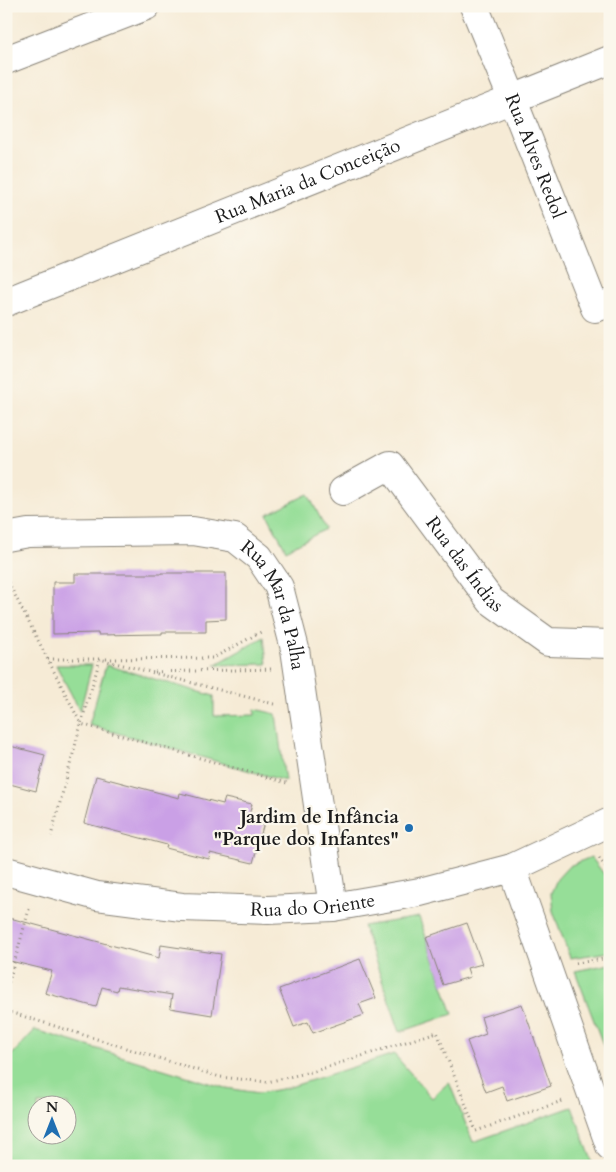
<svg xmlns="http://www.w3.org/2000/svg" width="616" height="1172" font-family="Cardo,serif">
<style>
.green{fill:#96de98;stroke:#597d5a;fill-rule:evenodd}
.building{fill:#caa0e6}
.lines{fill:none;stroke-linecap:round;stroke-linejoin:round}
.street-casing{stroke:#898479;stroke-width:30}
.path{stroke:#898479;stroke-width:3;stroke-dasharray:1 4;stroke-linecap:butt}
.street{stroke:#fff;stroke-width:28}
.poi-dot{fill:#1f6fb2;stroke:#fbf7ec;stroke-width:2}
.labels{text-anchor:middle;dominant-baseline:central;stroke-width:4.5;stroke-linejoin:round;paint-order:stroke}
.street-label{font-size:19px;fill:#1c1c1c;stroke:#fbf7ec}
.poi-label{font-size:19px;font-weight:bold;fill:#1c1c1c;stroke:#fbf7ec;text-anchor:end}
</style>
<rect width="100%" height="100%" fill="#fbf7ec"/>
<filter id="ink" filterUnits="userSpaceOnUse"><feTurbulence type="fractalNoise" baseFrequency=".02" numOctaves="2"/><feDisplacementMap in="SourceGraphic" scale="10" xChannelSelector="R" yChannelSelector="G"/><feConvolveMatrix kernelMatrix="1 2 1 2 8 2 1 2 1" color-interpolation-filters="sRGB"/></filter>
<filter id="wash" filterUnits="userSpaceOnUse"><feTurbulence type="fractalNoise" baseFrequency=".0096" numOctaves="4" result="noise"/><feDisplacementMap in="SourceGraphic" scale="20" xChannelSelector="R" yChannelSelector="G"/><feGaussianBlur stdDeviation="1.12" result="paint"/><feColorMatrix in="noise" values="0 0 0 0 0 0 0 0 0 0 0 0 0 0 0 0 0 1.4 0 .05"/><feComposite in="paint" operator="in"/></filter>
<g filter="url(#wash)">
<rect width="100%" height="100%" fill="#f6ebd6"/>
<!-- green -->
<g class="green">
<polygon points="308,494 326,529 286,550 267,514"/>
<polygon points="264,637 267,664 215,665"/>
<polygon points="56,665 92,665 80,711"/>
<polygon points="106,665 214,696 214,716 255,715 255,709 276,714 285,781 89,725"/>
<polygon points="591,857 610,882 610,952 570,958 553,911 551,893 557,879 569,866"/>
<polygon points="419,917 453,1014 400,1032 363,926"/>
<polygon points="610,964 610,1063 575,971"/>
<path d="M35,1030L226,1088L259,1093L287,1088L394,1054L432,1098L449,1082L473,1142L572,1107L594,1166H6V1054L10,1057ZM68,1104V1134H38V1104Z"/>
</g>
<g id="blocks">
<!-- building -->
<g class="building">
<polygon points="161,573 226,573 226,619 206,620 206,632 162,632 162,634 98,635 98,633 53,634 53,582 75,582 75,574 161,574"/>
<polygon points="6,745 45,755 36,791 6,783"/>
<polygon points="96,776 179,798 180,793 223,804 225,798 252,804 249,815 265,819 253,863 210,853 209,859 166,848 167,845 84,823"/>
<polygon points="6,917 159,958 161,945 221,954 212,1015 170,1008 172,995 118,986 117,991 102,987 96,1007 45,993 52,971 6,960"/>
<polygon points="467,923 482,964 467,968 470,977 443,985 426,937"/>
<polygon points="360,959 376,998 359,1004 364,1015 313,1033 308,1022 294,1027 279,989"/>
<polygon points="522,1004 551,1086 507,1101 502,1086 486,1092 467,1041 486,1034 481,1017"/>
</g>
</g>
</g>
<g filter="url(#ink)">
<use href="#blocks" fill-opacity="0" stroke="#898479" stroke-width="1"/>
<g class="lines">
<!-- street casing -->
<g class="street-casing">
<g id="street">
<path id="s1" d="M474,6L512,98L595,308L610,303"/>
<polyline points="6,60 146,6"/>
<path id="s2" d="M6,302L610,60"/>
<path id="s3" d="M343,491L390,465L491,601L548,642L610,644"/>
<path id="s4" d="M6,537L28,533L193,531L235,538L259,557L279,587L295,649L333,907"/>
<polyline points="512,868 610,1146"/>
<path id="s5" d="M6,871L97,896L182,907L268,910L333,907L420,892L512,868L610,822"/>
</g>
</g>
<!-- path -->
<g class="path">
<polyline points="6,578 81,724 51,836"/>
<polyline points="48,659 100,659"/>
<polyline points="106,659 213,658 261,632"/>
<polyline points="155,672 271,669"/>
<polyline points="274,704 100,659 81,724 287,783"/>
<polyline points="599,858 610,873"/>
<polyline points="576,963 610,958"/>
<polyline points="6,992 30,906"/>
<polyline points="6,1011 220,1077 267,1082 315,1071 437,1032 476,1131 565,1100"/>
</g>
<!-- street -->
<use href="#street" class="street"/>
</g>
</g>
<!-- markers -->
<circle class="poi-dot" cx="409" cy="828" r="5"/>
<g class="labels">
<!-- street labels -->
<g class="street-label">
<text stroke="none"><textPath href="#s1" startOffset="162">Rua Alves Redol</textPath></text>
<text stroke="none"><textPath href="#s2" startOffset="325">Rua Maria da Conceição</textPath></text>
<text stroke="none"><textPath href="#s3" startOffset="178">Rua das Índias</textPath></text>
<text stroke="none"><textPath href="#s4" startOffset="311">Rua Mar da Palha</textPath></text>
<text stroke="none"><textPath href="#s5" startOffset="311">Rua do Oriente</textPath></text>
</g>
<!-- poi labels -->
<g class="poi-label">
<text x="399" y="817">Jardim de Infância<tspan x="399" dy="22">"Parque dos Infantes"</tspan></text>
</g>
</g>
<!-- margin -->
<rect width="616" height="1172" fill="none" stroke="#fbf7ec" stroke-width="25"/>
<!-- north arrow -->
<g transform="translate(52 1120)"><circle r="24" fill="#fbf7ec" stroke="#a29f99"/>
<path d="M0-4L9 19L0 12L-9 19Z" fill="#1f6fb2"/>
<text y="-8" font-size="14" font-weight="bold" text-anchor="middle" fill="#1c1c1c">N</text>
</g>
</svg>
